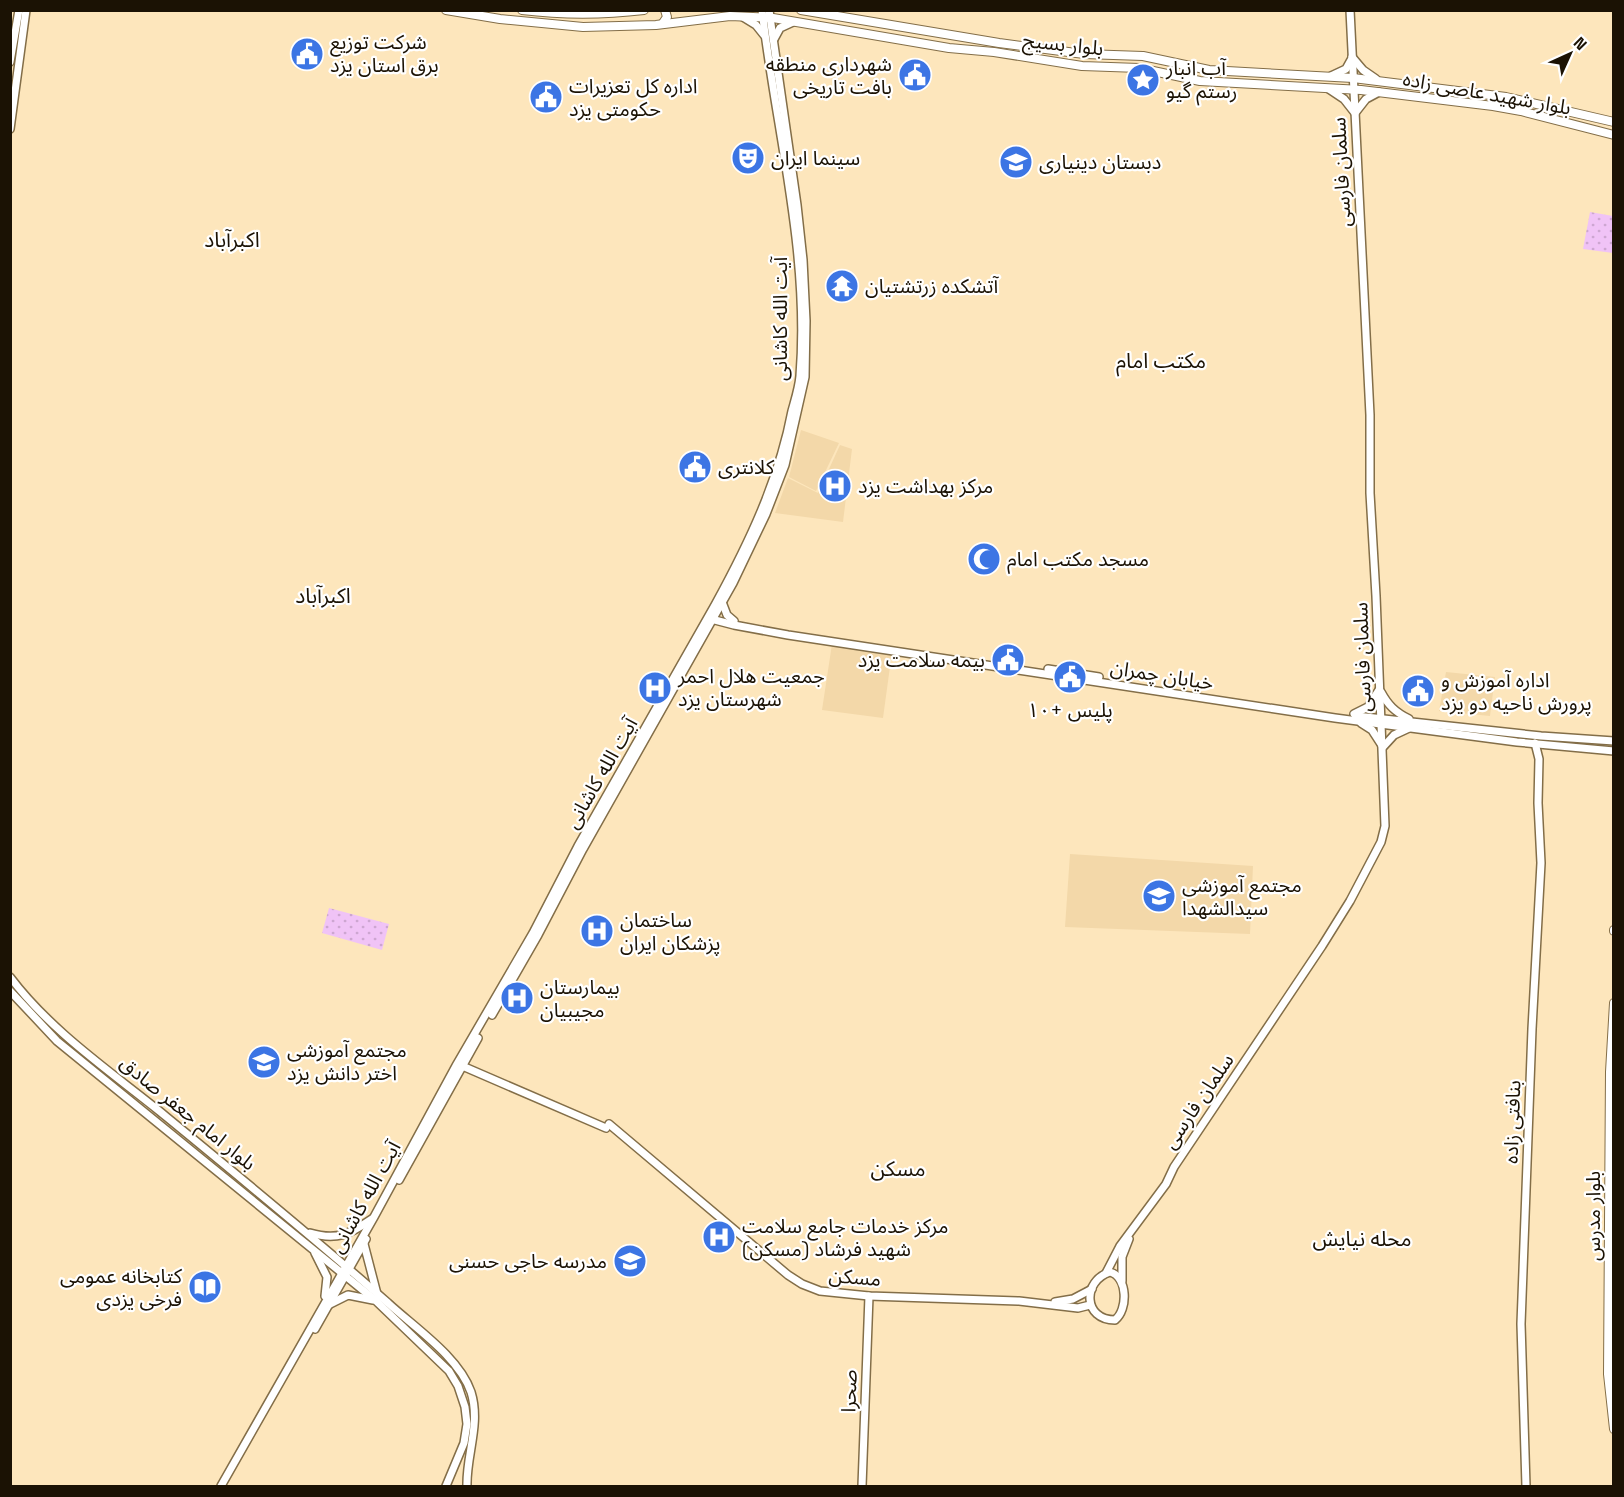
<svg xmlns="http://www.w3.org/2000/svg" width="1624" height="1497" font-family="'Space Grotesk','Noto Sans Arabic',sans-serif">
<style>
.built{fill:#f3d8a9}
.green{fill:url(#green-dots)}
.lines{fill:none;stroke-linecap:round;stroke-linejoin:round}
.secondary-casing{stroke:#836e48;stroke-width:10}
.primary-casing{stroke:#836e48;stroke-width:10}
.secondary{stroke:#fff;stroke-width:7}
.primary{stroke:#fff;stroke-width:8}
.labels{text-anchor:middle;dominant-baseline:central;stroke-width:4.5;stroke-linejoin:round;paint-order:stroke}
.poi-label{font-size:20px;fill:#1b1204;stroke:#fff;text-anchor:start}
.street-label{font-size:20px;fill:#1b1204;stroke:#fff}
.neighbourhood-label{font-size:21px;fill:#1b1204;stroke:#fff}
</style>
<defs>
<pattern id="green-dots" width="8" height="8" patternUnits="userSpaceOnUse" patternTransform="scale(1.5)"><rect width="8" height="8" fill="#f0c3f6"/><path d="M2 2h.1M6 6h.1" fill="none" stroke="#cda6d1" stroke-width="1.8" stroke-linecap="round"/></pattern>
</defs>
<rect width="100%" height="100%" fill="#fde6bc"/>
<!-- built -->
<g class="built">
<polygon points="801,430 839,443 816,491 789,477"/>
<polygon points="840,445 852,449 843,522 775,513 788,478 818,493"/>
<polygon points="832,644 892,652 883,718 822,710"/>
<polygon points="1446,672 1495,677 1490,716 1439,711"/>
<polygon points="1070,854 1253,866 1250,934 1065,927"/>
</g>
<!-- green -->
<g class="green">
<polygon points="1590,212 1613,216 1613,253 1583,249"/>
<polygon points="329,908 389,924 382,950 322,933"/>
</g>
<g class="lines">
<!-- secondary casing -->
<g class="secondary-casing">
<g id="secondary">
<polyline points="743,17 756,25 764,35"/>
<polyline points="774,39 780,28 793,22"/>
<polyline points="1352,57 1363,70 1376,79"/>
<polyline points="10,62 19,10"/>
<polyline points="1331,76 1346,69 1351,60"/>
<polyline points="1329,89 1344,99 1355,113 1366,99 1379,92"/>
<polyline points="10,129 26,10"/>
<polyline points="722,602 727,615 734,621"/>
<polyline points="711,619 734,625 788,635 1335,718 1517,742 1614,751"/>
<polyline points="1048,669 1099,677"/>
<path d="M1381,692C1388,705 1395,712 1409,719"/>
<polyline points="1354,714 1368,707 1379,690"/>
<polyline points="1356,716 1541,736 1614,741"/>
<polyline points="1361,723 1372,730 1383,747 1394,735 1409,728"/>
<path d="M10,977C50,1030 107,1069 158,1110C236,1174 313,1237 388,1303C415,1328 459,1357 471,1392C481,1424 466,1455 467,1486"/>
<polyline points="10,991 57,1041 375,1300 449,1371 458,1386 465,1407 467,1424 464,1443 446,1486"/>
<polyline points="492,1015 538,935 583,849 733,583 766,514 785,465 805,377 806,321 803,260 797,205 769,10"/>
<polyline points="460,1065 606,1128"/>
<polyline points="609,1124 788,1275 802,1284 820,1291 869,1296 1019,1301 1078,1308 1090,1305"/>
<polyline points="399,1180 478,1038"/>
<path d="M310,1233C337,1241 350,1234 372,1219"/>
<polyline points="364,1244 377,1294"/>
<polyline points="315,1253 327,1277 325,1296"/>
<path d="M1110,1272C1128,1277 1128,1310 1115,1320C1083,1320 1082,1281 1110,1272Z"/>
<polyline points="1106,1273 1120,1246 1166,1184 1174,1167 1322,946 1350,901 1381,842 1385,826 1376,596 1370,493 1370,415 1350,10"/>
<polyline points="1122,1281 1122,1257 1129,1239"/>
<polyline points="1055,1302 1073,1299 1092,1289"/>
<polyline points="330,1304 348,1295 373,1300"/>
<polyline points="315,1329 366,1239"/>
<path d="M221,1486L374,1217L457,1064L533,933L578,846L715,605C749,543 779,480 792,411C795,400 799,388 800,376C810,253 776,131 762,10"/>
<polyline points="862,1486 869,1296"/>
<polyline points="1526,1486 1521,1324 1532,1029 1541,863 1538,803 1539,759 1535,743"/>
</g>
</g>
<!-- primary casing -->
<g class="primary-casing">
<g id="primary">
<polyline points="446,10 500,19 583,27 656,25 730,16 773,18 949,48 994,52 1082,66 1139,68 1200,81 1361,90 1493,106 1521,111 1614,135"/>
<path d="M522,10C563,15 602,15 644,10"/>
<polyline points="801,10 999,43 1084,54 1143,56 1209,70 1353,78 1506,97 1614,122"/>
<polyline points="663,23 667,17 665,10"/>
<polyline points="1614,930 1614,931"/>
<polyline points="1614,1003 1610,1072 1608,1374 1614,1429"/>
</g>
</g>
<!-- secondary -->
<use href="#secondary" class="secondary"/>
<!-- primary -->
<use href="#primary" class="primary"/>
</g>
<!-- icons -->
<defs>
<g id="civic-disc" transform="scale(1.725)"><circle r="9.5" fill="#3c75e4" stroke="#fff"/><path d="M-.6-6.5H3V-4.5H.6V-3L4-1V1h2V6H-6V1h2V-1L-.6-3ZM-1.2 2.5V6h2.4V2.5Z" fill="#fff"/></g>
<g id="sight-disc" transform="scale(1.725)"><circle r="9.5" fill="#3c75e4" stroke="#fff"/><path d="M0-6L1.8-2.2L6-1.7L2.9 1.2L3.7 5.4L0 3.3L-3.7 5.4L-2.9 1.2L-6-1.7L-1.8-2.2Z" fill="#fff"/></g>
<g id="theatre-disc" transform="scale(1.725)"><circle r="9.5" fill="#3c75e4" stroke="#fff"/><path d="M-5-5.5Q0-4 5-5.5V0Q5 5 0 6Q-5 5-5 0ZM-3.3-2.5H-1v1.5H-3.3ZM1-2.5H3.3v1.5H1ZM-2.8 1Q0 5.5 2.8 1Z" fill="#fff"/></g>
<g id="school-disc" transform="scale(1.725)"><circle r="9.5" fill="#3c75e4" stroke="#fff"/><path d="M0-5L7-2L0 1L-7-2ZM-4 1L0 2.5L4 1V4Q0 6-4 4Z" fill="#fff"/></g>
<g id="temple-disc" transform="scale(1.725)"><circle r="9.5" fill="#3c75e4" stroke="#fff"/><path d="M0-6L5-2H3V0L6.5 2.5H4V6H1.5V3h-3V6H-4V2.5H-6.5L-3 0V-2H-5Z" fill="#fff"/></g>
<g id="hospital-disc" transform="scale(1.725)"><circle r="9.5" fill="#3c75e4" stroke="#fff"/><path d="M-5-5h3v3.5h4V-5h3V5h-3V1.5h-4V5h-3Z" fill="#fff"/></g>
<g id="mosque-disc" transform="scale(1.725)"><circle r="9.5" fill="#3c75e4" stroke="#fff"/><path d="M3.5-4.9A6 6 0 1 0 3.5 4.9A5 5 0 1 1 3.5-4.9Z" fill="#fff"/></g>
<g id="library-disc" transform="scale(1.725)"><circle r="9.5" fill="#3c75e4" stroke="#fff"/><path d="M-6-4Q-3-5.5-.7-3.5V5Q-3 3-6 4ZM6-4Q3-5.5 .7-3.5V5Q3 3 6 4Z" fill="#fff"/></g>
</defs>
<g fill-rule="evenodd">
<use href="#civic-disc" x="307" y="54"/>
<use href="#civic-disc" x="915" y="75"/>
<use href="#sight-disc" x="1143" y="80"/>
<use href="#civic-disc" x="546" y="97"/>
<use href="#theatre-disc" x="748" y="158"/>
<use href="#school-disc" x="1016" y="162"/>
<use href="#temple-disc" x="842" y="286"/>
<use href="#civic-disc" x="695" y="467"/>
<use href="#hospital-disc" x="835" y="486"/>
<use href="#mosque-disc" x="984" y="559"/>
<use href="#civic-disc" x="1008" y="660"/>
<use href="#civic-disc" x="1070" y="677"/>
<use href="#hospital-disc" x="655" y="688"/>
<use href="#civic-disc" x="1418" y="691"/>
<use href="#school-disc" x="1159" y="896"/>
<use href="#hospital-disc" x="597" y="931"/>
<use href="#hospital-disc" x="517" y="998"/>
<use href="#school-disc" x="264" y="1062"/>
<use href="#hospital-disc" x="719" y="1237"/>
<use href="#school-disc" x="630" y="1261"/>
<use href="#library-disc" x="205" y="1287"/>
</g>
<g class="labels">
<!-- poi labels -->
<g class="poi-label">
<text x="330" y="42">شرکت توزیع<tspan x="330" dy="23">برق استان یزد</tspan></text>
<text x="892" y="64" text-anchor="end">شهرداری منطقه<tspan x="892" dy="23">بافت تاریخی</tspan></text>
<text x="1166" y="68">آب انبار<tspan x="1166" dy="23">رستم گیو</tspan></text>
<text x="569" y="86">اداره کل تعزیرات<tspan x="569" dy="23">حکومتی یزد</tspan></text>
<text x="771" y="158">سینما ایران</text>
<text x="1039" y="162">دبستان دینیاری</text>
<text x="865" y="286">آتشکده زرتشتیان</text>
<text x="718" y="467">کلانتری</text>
<text x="858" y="486">مرکز بهداشت یزد</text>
<text x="1007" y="559">مسجد مکتب امام</text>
<text x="985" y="660" text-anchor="end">بيمه سلامت يزد</text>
<text x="678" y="676">جمعیت هلال احمر<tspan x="678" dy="23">شهرستان یزد</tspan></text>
<text x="1441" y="680">اداره آموزش و<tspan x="1441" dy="23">پرورش ناحیه دو یزد</tspan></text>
<text x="1070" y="710" text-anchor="middle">پلیس +۱۰</text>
<text x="1182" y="885">مجتمع آموزشی<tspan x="1182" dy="23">سیدالشهدا</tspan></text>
<text x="620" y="920">ساختمان<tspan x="620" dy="23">پزشکان ایران</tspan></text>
<text x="540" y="987">بیمارستان<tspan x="540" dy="23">مجیبیان</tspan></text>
<text x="287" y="1050">مجتمع آموزشی<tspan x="287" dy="23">اختر دانش یزد</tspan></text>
<text x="742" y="1226">مرکز خدمات جامع سلامت<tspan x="742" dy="23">شهید فرشاد (مسکن)</tspan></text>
<text x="607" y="1261" text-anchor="end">مدرسه حاجی حسنی</text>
<text x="182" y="1276" text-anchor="end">کتابخانه عمومی<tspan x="182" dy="23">فرخی یزدی</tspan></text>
</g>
<!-- street labels -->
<g class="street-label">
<text transform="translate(1063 44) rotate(6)">بلوار بسیج</text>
<text transform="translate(1487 93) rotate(10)">بلوار شهید عاصی زاده</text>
<text transform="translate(1341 172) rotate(-93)">سلمان فارسی</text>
<text transform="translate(780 319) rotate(-90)">آیت الله کاشانی</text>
<text transform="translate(1362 657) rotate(-92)">سلمان فارسی</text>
<text transform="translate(1162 675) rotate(9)">خیابان چمران</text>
<text transform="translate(601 773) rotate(-60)">آیت الله کاشانی</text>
<text transform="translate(1198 1101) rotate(-56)">سلمان فارسی</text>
<text transform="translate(188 1113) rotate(39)">بلوار امام جعفر صادق</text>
<text transform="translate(1512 1122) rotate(-88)">بنافتی زاده</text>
<text transform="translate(365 1197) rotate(-61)">آیت الله کاشانی</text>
<text transform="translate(1593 1216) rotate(-90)">بلوار مدرس</text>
<text transform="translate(855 1277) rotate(5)">مسکن</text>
<text transform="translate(849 1391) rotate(-88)">صحرا</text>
</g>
<!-- neighbourhood labels -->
<g class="neighbourhood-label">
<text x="232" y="239">اکبرآباد</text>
<text x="1161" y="360">مکتب امام</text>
<text x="323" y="595">اکبرآباد</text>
<text x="898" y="1168">مسکن</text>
<text x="1362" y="1238">محله نیایش</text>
</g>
</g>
<!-- border -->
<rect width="1624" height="1497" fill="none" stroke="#1b1204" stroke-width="24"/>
<!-- north arrow -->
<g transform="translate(1570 54) rotate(45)" stroke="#ffffff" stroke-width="4.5" paint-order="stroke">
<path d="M0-4.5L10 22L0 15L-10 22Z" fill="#1b1204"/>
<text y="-9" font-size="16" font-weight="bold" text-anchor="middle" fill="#1b1204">N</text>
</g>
</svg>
